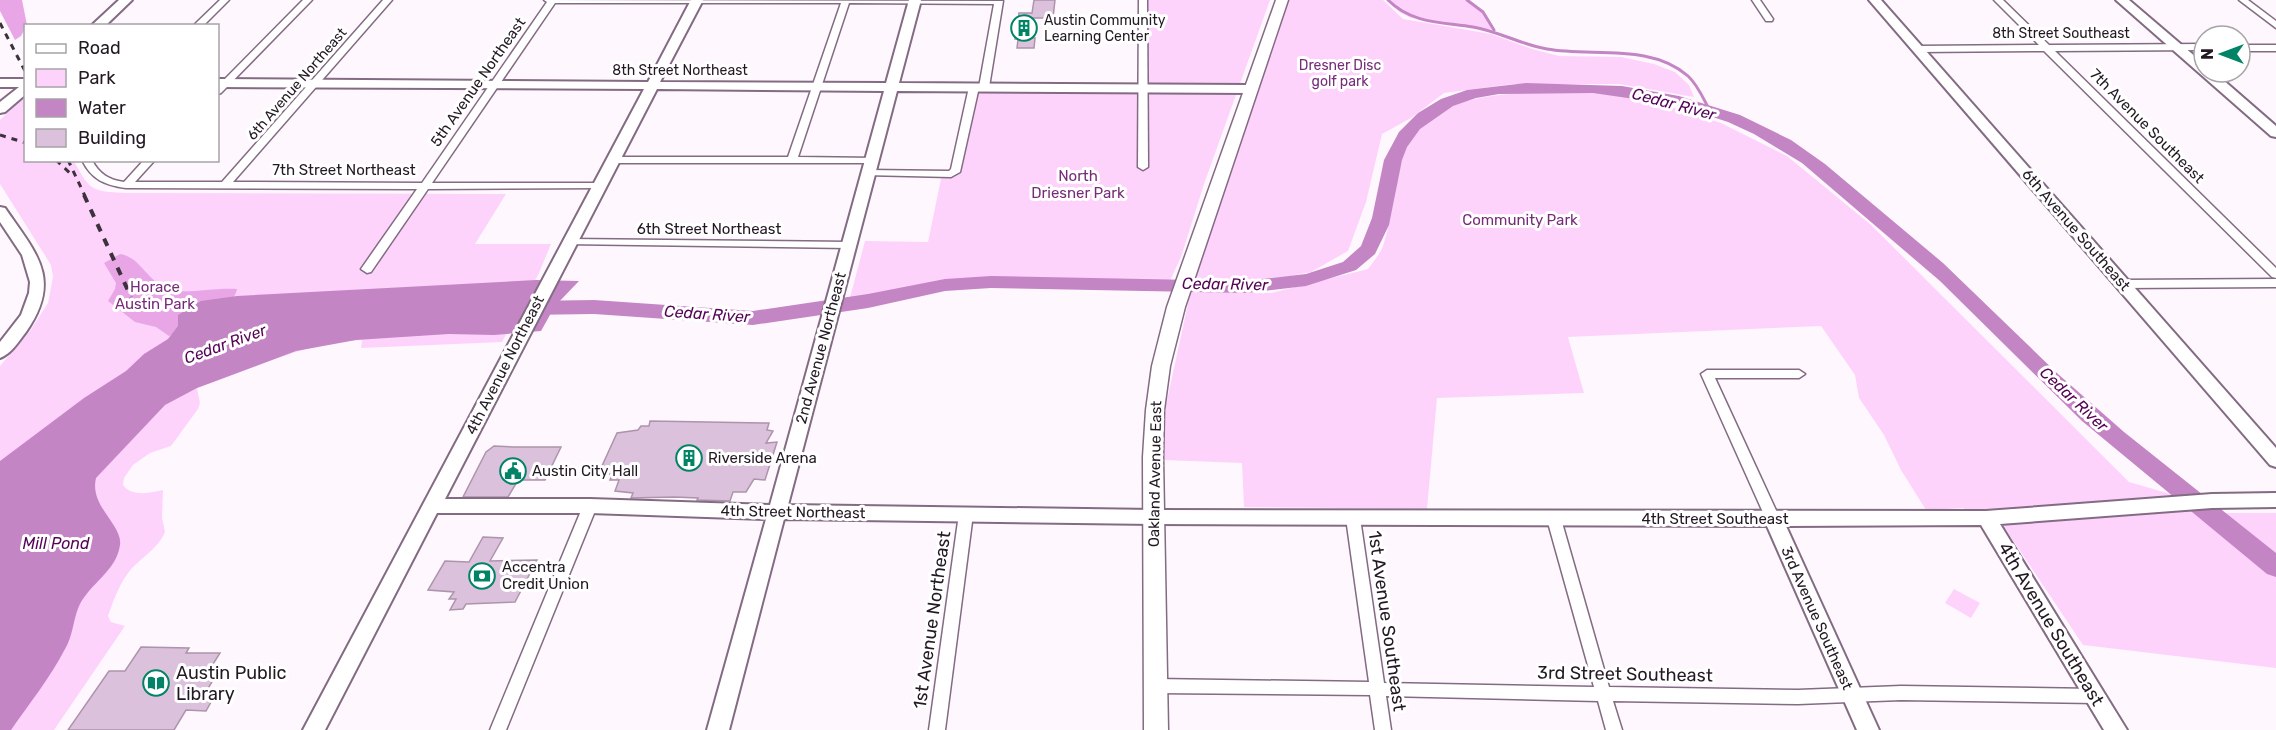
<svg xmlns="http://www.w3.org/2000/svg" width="2276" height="730" font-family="Rubik,sans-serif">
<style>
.green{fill:#fdd3fc}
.forest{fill:#e8a6e7}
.water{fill:#c485c4}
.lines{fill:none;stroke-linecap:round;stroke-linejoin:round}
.stream{stroke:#c485c4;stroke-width:3}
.river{fill:#c485c4;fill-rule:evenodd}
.building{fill:#dbc1db;stroke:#ad94ac;stroke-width:1.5}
.street-casing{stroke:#836b83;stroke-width:3}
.secondary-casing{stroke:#836b83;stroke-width:4}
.primary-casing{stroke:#836b83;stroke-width:3}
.street{fill:#fff;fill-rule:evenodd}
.secondary{fill:#fff;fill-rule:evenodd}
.primary{fill:#fff;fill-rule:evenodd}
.rail-far1{stroke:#3c323c;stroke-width:3;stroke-dasharray:6 6;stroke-linecap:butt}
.rail{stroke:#3c323c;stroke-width:4;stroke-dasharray:8 8;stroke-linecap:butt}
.labels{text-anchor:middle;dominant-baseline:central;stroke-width:6;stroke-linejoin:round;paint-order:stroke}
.far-poi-label{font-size:14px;fill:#231923;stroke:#fff;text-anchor:start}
.far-street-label{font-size:14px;fill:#231923;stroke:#fff}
.far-park-label{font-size:14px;fill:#772c79;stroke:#fff}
.street-label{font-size:15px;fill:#231923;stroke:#fff}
.park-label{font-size:15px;fill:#772c79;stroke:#fff}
.poi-label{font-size:15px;fill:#231923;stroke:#fff;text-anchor:start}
.water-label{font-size:16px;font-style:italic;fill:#550357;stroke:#fff}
.near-street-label{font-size:18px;fill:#231923;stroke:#fff}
.near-poi-label{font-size:18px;fill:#231923;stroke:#fff;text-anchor:start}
</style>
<rect width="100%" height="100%" fill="#fef8fe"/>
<!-- green -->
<g class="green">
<polygon points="1143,0 1270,0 1204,184 1181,257 1168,285 991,282 945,285 848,305 865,241 928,242 942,174 951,174 974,87 1143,87"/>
<polygon points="1287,0 1383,0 1403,19 1491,34 1532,49 1559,56 1621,57 1654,64 1675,72 1689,85 1694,97 1619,84 1514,84 1444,93 1411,118 1382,134 1366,202 1348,251 1311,272 1260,282 1192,282"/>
<polygon points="1388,0 1467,0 1483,12 1494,30 1411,18 1399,12"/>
<path d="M1580,91L1617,95L1671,107L1721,123L1787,156L1870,224L2129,482L2188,499L2202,513H2276V668L2083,645L2006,530L1963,508L1926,510L1901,470L1884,435L1859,398L1855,375L1821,326L1568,337L1584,393L1437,398L1427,509L1244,507L1242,463L1163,460L1166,405L1191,290L1271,293L1368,269C1373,262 1380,254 1383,246C1394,215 1395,173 1408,143C1433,89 1531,92 1580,91Z"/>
<path d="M25,95L26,160L74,161C90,191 91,191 126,193L506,194L475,244H551L539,273L502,342L361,348L362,340C303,342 252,370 197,388L200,403L198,409L171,446L150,453L133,465L124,478L123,485C132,497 150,493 163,490L162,518L165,532C159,547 143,557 132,568C120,582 114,599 108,616L111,622L125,626L54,730H0V366L30,331L48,303L53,277L51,265L0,184V120Z"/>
<polygon points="1954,589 1980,603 1971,618 1945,603"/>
</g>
<!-- forest -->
<g class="forest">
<polygon points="0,0 22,0 27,25 21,36 15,40 0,11"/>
<path d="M120,254C142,257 147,284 172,290C186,294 218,287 237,289C235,308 186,331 169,336L156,327L135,322L108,301L115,289L116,283L104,263Z"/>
</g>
<!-- water -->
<path class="water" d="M536,280L579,281L555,306L541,331L494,335L449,334L356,340L296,351L197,388L165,405L96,478C89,506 123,525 120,545C116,572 90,583 79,606C73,620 73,636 65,649C50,678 29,704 11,730H0V461L84,398L126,371L144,354L168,339L178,326V315L201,301L237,296Z"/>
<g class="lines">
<!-- stream -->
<g class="stream">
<path d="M1388,0C1412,24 1442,22 1473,27C1498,31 1522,45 1547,49C1592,57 1651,43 1688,76C1698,85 1704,100 1710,111"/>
<polyline points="1467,0 1483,12 1494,30"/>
</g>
<!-- river -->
<polygon class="river" points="1526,83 1622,86 1679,96 1740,115 1791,140 1825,164 1943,263 2058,374 2124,432 2276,553 2276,577 2267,574 2082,421 1940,281 1802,163 1754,134 1728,122 1676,105 1593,93 1499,94 1476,98 1453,106 1420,129 1407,147 1402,160 1389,225 1375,254 1356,270 1306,286 1246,293 991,288 945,291 868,308 753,325 594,314 525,315 518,313 515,308 518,303 525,301 594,300 753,311 868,294 945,279 991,276 1246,281 1306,274 1343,262 1361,246 1372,218 1384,160 1399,132 1418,113 1441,99 1467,90"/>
</g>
<!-- building -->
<g class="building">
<polygon points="1034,0 1055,0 1053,18 1032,18 1030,38 1035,38 1034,48 1017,48 1018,39 1015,39 1019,13 1032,13"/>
<polygon points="650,421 769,423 767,430 773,431 766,443 777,442 765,480 754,479 746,492 733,492 730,501 697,500 698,498 675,497 631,498 633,493 615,491 619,480 610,480 613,473 597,477 617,433 638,430 641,426 649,426"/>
<polygon points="494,446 514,447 561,447 545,480 518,480 508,497 463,497 486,452"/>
<polygon points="483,537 503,538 490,561 537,560 515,602 466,604 463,609 450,610 456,599 449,599 454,592 428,590 445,561 469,562"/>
<polygon points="141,647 189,648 186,653 220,653 208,672 218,672 204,695 215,695 206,711 186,710 174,730 68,730 109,671 125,671"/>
</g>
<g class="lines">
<!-- street casing -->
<g class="street-casing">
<g id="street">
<polygon points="220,0 229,0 203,26 193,26"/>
<polygon points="303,0 312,0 221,93 218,94 218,86"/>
<path d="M383,0H392L233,182L422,183L547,2L544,0L1003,1L989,87L984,90L979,87L994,4L849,3L798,157L875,158V162L871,163H613L608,160L613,157H788L841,3H555L432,183H599L604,186L603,188L428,189L371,272L367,273L361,269L417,189L126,188C105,185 92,180 82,160H92C99,174 109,180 124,182L144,160H155L135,182H222Z"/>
<polygon points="1139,0 1147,0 1148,167 1143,170 1138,167"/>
<polygon points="1752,0 1760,0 1773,19 1772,21 1766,21"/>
<polygon points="1994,0 2003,0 2049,45 2204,44 2204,50 2055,51 2276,268 2276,278 2272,277 2044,51 1918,52 1914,49 1918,46 2039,45"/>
<polygon points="2239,0 2248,0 2276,21 2276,28"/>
<rect x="2240" y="45" width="36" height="6"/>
<polygon points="974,84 979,87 960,172 951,177 864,175 864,171 868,170 949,171 951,169 969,87"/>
<polygon points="569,239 849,242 854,245 849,248 565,244 564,242"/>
<polygon points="2276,279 2276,287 2122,288 2116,284 2122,280"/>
<polygon points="1707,370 1799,370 1805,374 1799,378 1715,378 1780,519 1778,523 1773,524 1768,523 1766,519 1701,374"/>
<polygon points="590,501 595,502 597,506 506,730 490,730 583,506 585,502"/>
<polygon points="966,509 971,510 973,514 945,730 929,730 959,514 961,510"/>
<polygon points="1353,513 1358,514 1360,518 1384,683 1594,687 1547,519 1549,515 1554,514 1559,515 1561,519 1609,687 1798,690 1901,686 2095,689 2100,691 2103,696 2100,701 2095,703 1901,700 1798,704 1613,701 1622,730 1606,730 1598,701 1386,696 1391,730 1375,730 1370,695 1155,693 1150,691 1147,686 1150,681 1155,679 1369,682 1346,518 1348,514"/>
</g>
</g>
<!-- secondary casing -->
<g class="secondary-casing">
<g id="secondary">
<polygon points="119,0 132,0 105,26 91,26"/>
<path d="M691,0H703L660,82L886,83L909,0H921L899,83L1251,85L1257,89L1251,93L897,91L788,505L1154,510L1986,511L2212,494L2276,493V507L2212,508L2000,524L2127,730H2104L1981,525L1786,526L1879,730H1857L1767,526L1154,524L784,519L729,730H707L766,519L590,513H437L325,730H303L644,89L218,87V79L648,82ZM657,89L884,91L770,505L590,499H445Z"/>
<polygon points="1869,0 1881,0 2276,448 2276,467 2270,465"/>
<polygon points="2116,0 2129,0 2204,64 2204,72 2214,72 2276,126 2276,137 2271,136"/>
<polygon points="0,79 26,79 26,94 5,112 0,113 0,102 19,87 0,87"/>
<path d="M0,207L5,208C36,253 63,279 26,332C19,341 11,354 0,358V342L21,315L29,293L30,282L22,255L0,222Z"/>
</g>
</g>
<!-- primary casing -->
<g class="primary-casing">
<polygon id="primary" points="1276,0 1288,0 1185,307 1170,366 1164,410 1163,457 1168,730 1144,730 1143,457 1146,410 1152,366 1167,307"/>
</g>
<!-- street -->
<use href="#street" class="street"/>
<!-- secondary -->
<use href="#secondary" class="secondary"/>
<!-- primary -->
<use href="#primary" class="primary"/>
<!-- rail-far1 -->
<g class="rail-far1">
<polyline points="0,23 26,73"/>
<polyline points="0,135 26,143"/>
<polyline points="56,160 72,175"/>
<polyline points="68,160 85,196"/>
</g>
<!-- rail -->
<polyline class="rail" points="84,195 131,297"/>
</g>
<!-- icons -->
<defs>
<g id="building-ring" transform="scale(1.35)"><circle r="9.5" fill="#fff" stroke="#008366" stroke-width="1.5"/><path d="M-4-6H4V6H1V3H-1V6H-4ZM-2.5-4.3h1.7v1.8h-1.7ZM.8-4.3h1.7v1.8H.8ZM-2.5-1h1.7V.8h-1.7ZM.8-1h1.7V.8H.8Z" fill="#008366"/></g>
<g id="civic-ring" transform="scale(1.35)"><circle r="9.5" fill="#fff" stroke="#008366" stroke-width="1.5"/><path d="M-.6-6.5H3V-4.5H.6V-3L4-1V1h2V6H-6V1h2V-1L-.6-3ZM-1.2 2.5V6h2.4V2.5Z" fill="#008366"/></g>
<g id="bank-ring" transform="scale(1.35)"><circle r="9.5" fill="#fff" stroke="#008366" stroke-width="1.5"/><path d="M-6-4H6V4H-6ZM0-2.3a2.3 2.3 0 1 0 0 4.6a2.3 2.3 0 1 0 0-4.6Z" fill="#008366"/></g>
<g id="library-ring" transform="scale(1.35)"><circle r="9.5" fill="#fff" stroke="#008366" stroke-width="1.5"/><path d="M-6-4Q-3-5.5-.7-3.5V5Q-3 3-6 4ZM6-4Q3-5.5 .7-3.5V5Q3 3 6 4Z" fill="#008366"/></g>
</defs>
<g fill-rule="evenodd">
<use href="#building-ring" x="1024" y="28"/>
<use href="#building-ring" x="689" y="458"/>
<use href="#civic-ring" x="513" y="471"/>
<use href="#bank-ring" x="482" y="576"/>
<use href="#library-ring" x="156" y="683"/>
</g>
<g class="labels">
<!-- far-poi labels -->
<g class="far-poi-label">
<text x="1044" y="20">Austin Community<tspan x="1044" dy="16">Learning Center</tspan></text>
</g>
<!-- far-street labels -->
<g class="far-street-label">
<text x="2061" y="33">8th Street Southeast</text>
<text x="680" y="70">8th Street Northeast</text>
<text transform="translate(297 84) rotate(-49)">6th Avenue Northeast</text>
</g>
<!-- far-park labels -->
<g class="far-park-label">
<text x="1340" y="65">Dresner Disc<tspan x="1340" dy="16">golf park</tspan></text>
</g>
<!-- street labels -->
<g class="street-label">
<text transform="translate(478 82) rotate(-55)">5th Avenue Northeast</text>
<text transform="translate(2147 126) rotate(45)">7th Avenue Southeast</text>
<text x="344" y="170">7th Street Northeast</text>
<text x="709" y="229">6th Street Northeast</text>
<text transform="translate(2076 230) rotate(49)">6th Avenue Southeast</text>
<text transform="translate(821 348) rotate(-75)">2nd Avenue Northeast</text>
<text transform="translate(505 365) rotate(-63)">4th Avenue Northeast</text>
<text transform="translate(1155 474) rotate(-89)">Oakland Avenue East</text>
<text transform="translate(793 512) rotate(1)">4th Street Northeast</text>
<text x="1715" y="519">4th Street Southeast</text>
<text transform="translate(1817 618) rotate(66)">3rd Avenue Southeast</text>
</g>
<!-- park labels -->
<g class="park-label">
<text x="1078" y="176">North<tspan x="1078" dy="17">Driesner Park</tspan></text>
<text x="1520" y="220">Community Park</text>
<text x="155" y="287">Horace<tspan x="155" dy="17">Austin Park</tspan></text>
</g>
<!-- poi labels -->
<g class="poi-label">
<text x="708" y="458">Riverside Arena</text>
<text x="532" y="471">Austin City Hall</text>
<text x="502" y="567">Accentra<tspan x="502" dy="17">Credit Union</tspan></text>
</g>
<!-- water labels -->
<g class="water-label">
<text transform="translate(1674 104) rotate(15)">Cedar River</text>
<text transform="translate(1225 284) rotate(1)">Cedar River</text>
<text transform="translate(707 314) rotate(4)">Cedar River</text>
<text transform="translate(225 344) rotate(-20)">Cedar River</text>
<text transform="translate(2074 399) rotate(43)">Cedar River</text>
<text x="56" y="543">Mill Pond</text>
</g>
<!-- near-street labels -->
<g class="near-street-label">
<text transform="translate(932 620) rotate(-82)">1st Avenue Northeast</text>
<text transform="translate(1387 621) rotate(82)">1st Avenue Southeast</text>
<text transform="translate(2051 624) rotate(59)">4th Avenue Southeast</text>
<text transform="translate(1625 674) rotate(1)">3rd Street Southeast</text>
</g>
<!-- near-poi labels -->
<g class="near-poi-label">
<text x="176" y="673">Austin Public<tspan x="176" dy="21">Library</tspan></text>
</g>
</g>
<!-- legend -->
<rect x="24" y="24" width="195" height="138" fill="#ffffff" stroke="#a7a3a7" stroke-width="1.5"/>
<rect x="36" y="44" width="30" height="9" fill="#ffffff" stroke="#a7a3a7" stroke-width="1.5"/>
<text x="78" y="54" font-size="18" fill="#231923">Road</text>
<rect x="36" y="69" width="30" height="18" fill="#fdd3fc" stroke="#a7a3a7" stroke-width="1.5"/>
<text x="78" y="84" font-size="18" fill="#231923">Park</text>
<rect x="36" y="99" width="30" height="18" fill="#c485c4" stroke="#a7a3a7" stroke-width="1.5"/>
<text x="78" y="114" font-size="18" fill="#231923">Water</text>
<rect x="36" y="129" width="30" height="18" fill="#dbc1db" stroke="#a7a3a7" stroke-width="1.5"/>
<text x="78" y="144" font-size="18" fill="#231923">Building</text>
<!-- north arrow -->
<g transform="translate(2222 54) rotate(270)"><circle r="28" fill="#ffffff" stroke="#a7a3a7" stroke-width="1.5"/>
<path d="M0-4.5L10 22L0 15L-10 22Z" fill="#008366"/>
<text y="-9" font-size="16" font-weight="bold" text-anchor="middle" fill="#231923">N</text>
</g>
</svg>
